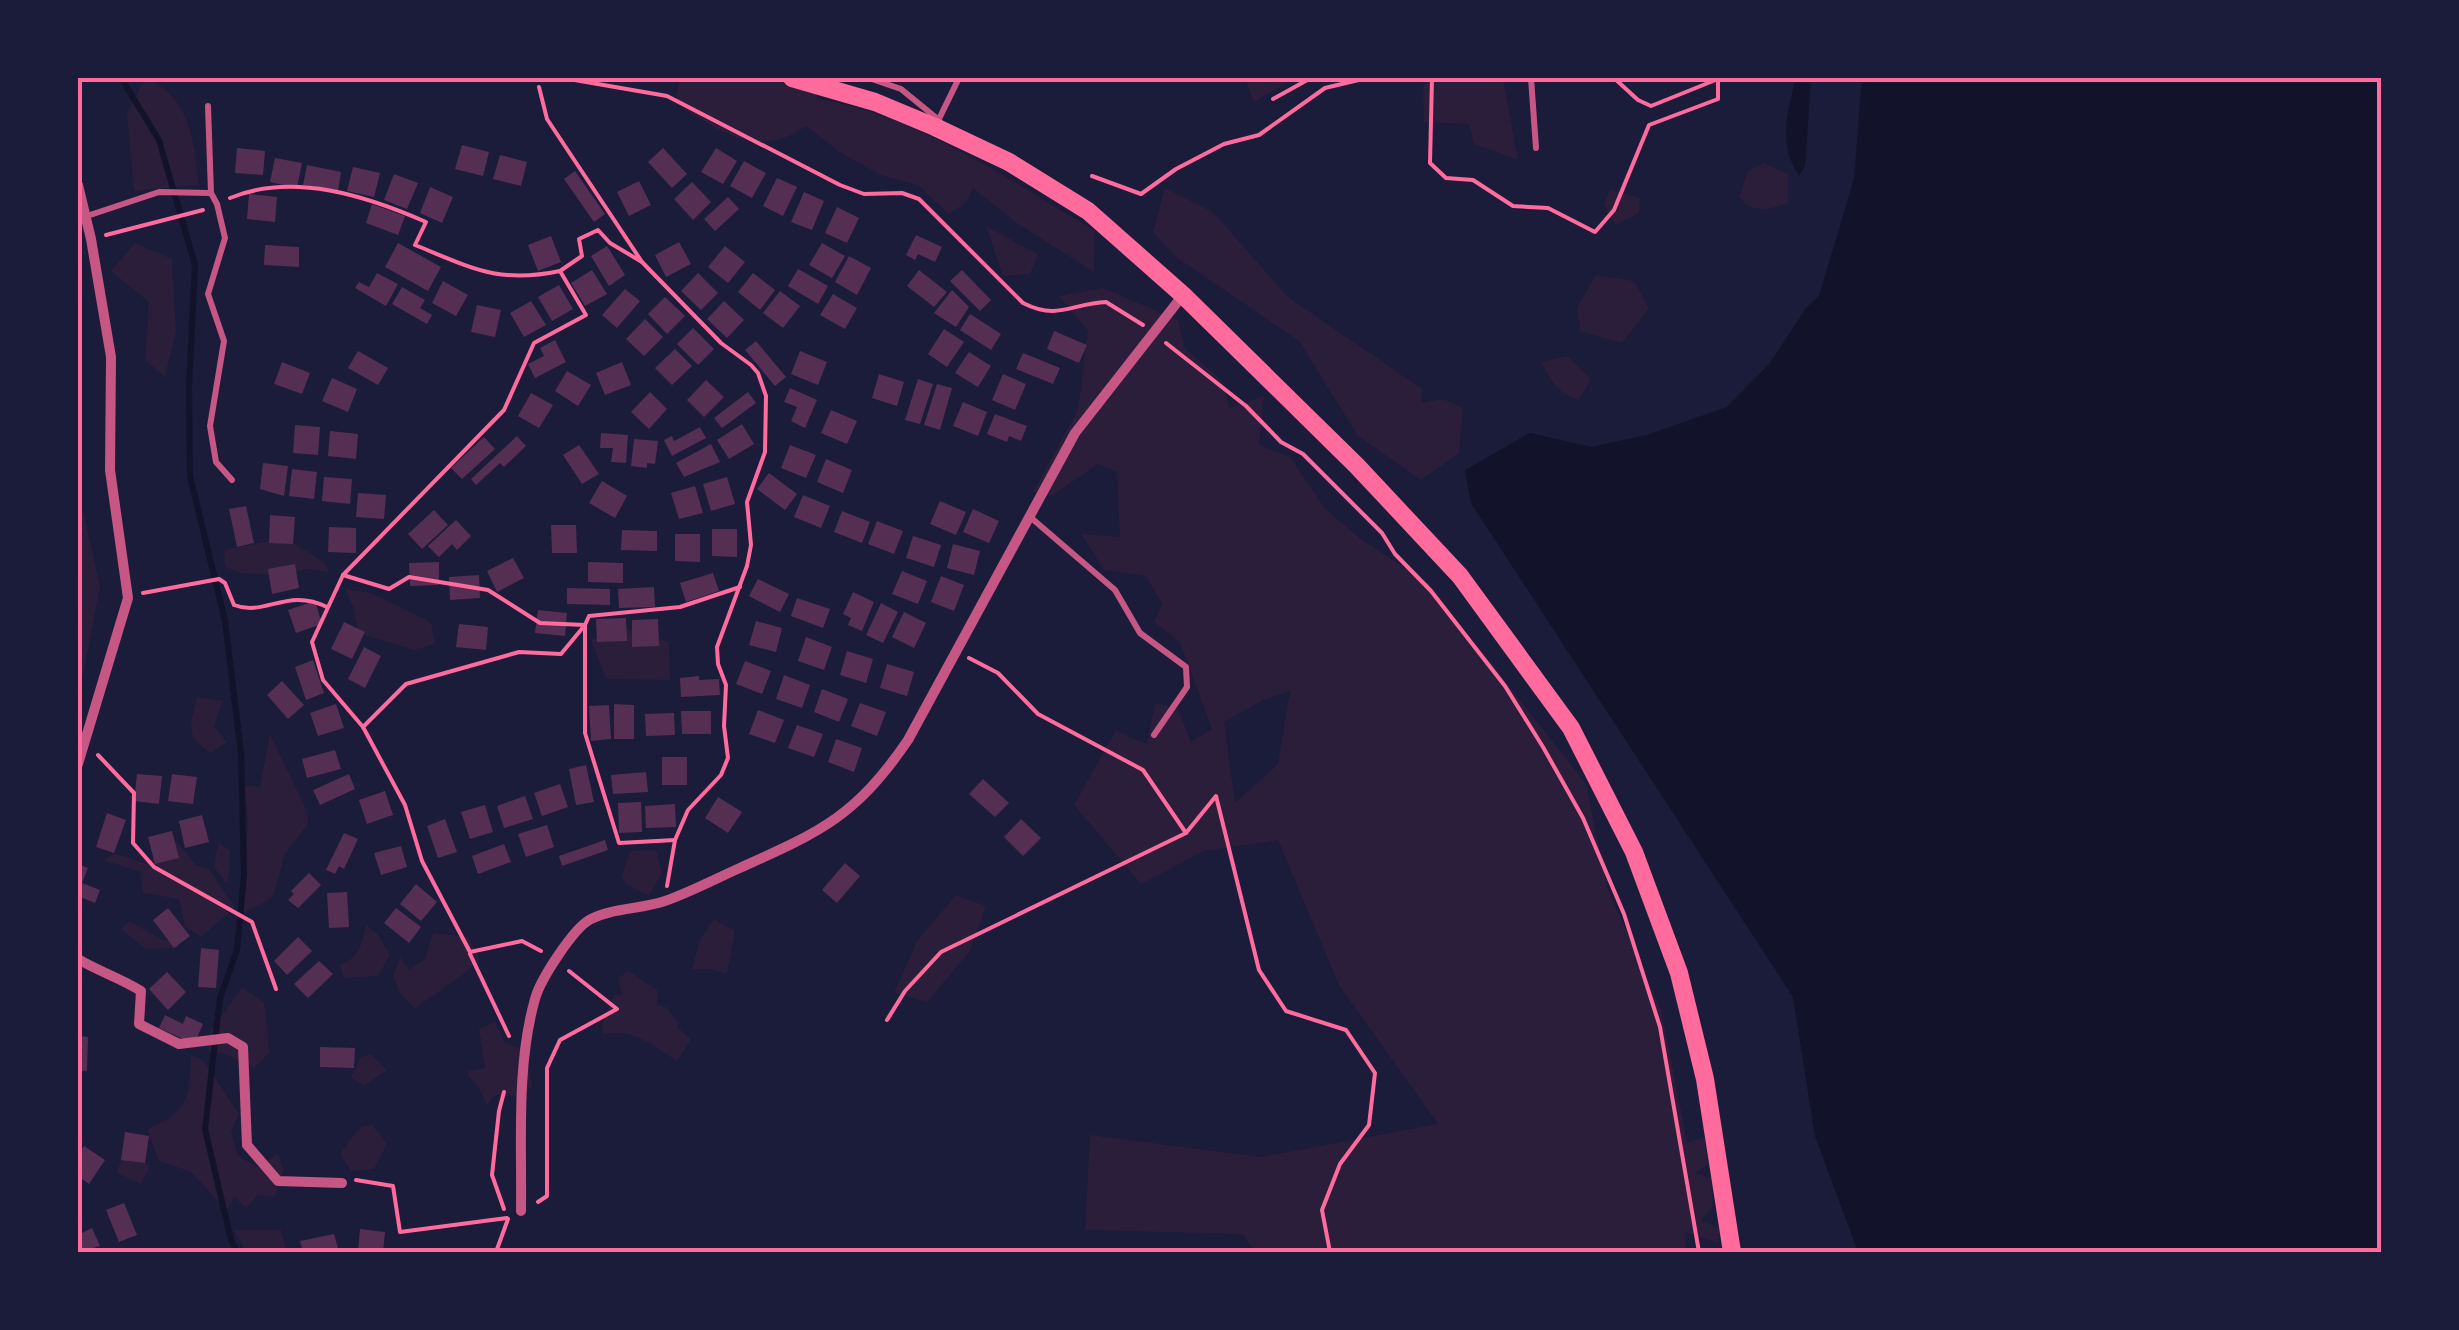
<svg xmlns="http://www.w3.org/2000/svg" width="2459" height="1330" font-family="Helvetica,sans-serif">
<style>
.green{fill:#2a1e3b;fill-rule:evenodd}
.water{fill:#12122b}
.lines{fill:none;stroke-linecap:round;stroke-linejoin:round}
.stream{stroke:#12122b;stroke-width:6}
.building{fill:#542f53}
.path{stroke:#ff6b9d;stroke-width:4}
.service{stroke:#c65784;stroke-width:6}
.minor{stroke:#c65784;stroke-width:10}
.secondary{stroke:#ff6b9d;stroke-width:18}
.neatline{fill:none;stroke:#ff6b9d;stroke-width:4}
</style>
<rect width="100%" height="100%" fill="#1b1b3a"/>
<!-- green -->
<g class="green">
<path d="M145,78C191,96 194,143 199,185L134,191L127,114Z"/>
<path d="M638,78H806L818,99C919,116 1009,180 1095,231L1094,272L1018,224L973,188L967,202L949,214L918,185L881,175L841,153L806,126C758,160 723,133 680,106L676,95L680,80Z"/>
<polygon points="1245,78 1244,78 1295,78 1254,102"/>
<polygon points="1428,78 1503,78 1518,160 1474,144 1469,124 1424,122 1423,87"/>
<path d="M1764,163L1788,174V203C1770,210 1752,214 1739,197L1748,171Z"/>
<polygon points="1165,188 1213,212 1288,297 1422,389 1421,403 1443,399 1463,408 1459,453 1421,480 1358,436 1299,341 1176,257 1153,232"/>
<polygon points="1610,190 1640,198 1639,213 1615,225 1604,204"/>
<polygon points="986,226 1038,254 1030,274 1003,276"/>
<polygon points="135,243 172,259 176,331 165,377 145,360 149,302 111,271"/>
<polygon points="1596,275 1634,281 1649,308 1622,343 1580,331 1577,308"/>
<path d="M1103,288L1178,320L1185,349L1224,382L1229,408L1264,396L1259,445L1290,457L1326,510L1361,539L1428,583L1586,784L1607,887L1662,1013L1687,1142L1705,1137L1708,1165L1695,1173L1711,1178L1713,1206L1701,1221L1720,1228L1718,1243L1686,1232L1685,1252H1255L1243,1234L1085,1230L1090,1135L1261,1157L1438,1124L1339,985L1278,840L1204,851L1141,884L1074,805L1116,730L1147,745L1155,703L1178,709L1191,742L1212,729L1180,642L1154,622L1162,604L1146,576L1104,570L1081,534L1120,537L1117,472L1098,464L1053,495L1033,492L1078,410L1088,331L1059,296ZM1290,691L1278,764L1235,803L1224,722L1263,700Z"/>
<path d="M1567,356L1591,379L1579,400C1557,393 1551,381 1541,362Z"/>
<polygon points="78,488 100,586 83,676 78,678"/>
<polygon points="285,538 324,562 329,572 305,569 282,576 241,573 225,567 224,550"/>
<polygon points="345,589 371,593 431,622 435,644 414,650 358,633 353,606"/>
<polygon points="621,627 669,642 670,680 606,679 591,640"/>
<path d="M197,697L223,701L214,726L227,742L211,753C183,735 191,725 197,697Z"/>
<polygon points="270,734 306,809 308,824 285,854 273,897 242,914 248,822 244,785 260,787"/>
<polygon points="176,841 196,865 209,869 235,907 201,937 185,926 179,899 143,893 141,872 104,860 115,853 146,864"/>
<polygon points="218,843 230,850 229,877 226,883 214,867"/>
<polygon points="656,850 662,872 649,896 627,885 622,876 630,851"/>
<polygon points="956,895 986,906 970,951 927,1002 894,993 917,941"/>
<polygon points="714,919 735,931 727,974 710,969 692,969 700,940"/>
<polygon points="129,921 163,940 180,939 178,948 146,949 121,929"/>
<path d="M366,925L378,935L390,955L378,976L344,978L340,965C359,958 362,945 366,925Z"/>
<polygon points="433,933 468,937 480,959 464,974 415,1008 401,995 393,976 400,957 409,970 425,959"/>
<path d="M628,971L658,991L657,1005L666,1007L679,1024L677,1027L691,1039L677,1061C651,1044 635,1029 603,1034L602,1024L614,995L622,994L618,978Z"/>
<polygon points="242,988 264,1002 270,1052 254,1068 225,1054 209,1051 209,1033"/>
<polygon points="495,1022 505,1043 532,1054 519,1060 517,1065 529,1069 532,1087 519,1096 495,1095 487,1105 479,1087 467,1075 469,1071 485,1068 479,1029"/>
<polygon points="371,1054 387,1070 364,1086 351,1077 361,1057"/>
<path d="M191,1055L203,1060L239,1114L231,1131L238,1156L258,1167L278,1154L284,1170L274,1197L258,1195L246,1208L234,1197L227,1211L191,1172L159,1161L147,1129C189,1111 190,1099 191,1055Z"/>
<polygon points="372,1125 387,1144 374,1169 351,1171 340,1154 360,1127"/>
<polygon points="133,1156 150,1166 141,1184 117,1173 121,1160"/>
<polygon points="234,1230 281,1230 287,1252 246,1252"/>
</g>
<!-- water -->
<g class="water">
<path d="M1796,78H1811L1805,166L1799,176C1778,143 1787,113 1796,78Z"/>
<polygon points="1862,78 2381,78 2381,1252 1858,1252 1815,1136 1793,997 1471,503 1465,470 1530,433 1591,447 1647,435 1727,407 1770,363 1806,308 1819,296 1854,179"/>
</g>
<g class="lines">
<!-- stream -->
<polyline class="stream" points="121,78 159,140 195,265 189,387 190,476 225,621 241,753 244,876 237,950 220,998 205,1129 231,1240 237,1252"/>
</g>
<!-- building -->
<g class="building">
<polygon points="462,145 489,152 483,176 455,169"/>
<polygon points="237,148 265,151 263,175 235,173"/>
<polygon points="663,148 687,174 672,188 648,162"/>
<polygon points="716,148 737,161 723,184 701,172"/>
<polygon points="500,155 527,162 521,186 493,179"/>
<polygon points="275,158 302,163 297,188 270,182"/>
<polygon points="744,161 766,173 752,198 730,186"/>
<polygon points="307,165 341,172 338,191 303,185"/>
<polygon points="353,167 380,173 374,197 347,191"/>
<polygon points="575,171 605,214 594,222 564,179"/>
<polygon points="394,174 418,183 407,209 384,200"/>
<polygon points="777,178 797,187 783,216 763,206"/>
<polygon points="639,181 651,205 629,216 617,192"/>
<polygon points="692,182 711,202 693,220 674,199"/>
<polygon points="430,187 453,197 442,223 420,213"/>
<polygon points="804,192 824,201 812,230 791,222"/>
<polygon points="249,194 277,197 275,222 247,219"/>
<polygon points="728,197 739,209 715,231 704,219"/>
<polygon points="372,204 405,216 398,235 366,223"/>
<polygon points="837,207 859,218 847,243 825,233"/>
<polygon points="916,235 942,247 935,262 918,254 915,260 906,255"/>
<polygon points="551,236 561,262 538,271 528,245"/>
<polygon points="679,242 691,264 666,277 655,255"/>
<polygon points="398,243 441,267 428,291 385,267"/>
<polygon points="822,243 845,256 832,278 809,265"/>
<polygon points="265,245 299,247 299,267 264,265"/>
<polygon points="607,246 625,275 609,286 591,256"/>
<polygon points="725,246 745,262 728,283 708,267"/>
<polygon points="849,256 871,268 857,295 835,282"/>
<polygon points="798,269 828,286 818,304 788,286"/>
<polygon points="592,270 607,294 585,306 571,283"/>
<polygon points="919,270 947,292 934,307 907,286"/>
<polygon points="962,270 991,300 980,311 950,281"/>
<polygon points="377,273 398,284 386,306 355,288 359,282 369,287"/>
<polygon points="698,273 718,293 701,310 681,291"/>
<polygon points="753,273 775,290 760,310 738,292"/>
<polygon points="443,281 468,295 456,316 432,303"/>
<polygon points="559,285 573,309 552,321 538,297"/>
<polygon points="402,287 425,300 420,308 432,315 427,324 392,304"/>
<polygon points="625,289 640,301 617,328 602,315"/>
<polygon points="952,290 969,307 956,327 934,313"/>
<polygon points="780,291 800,306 783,328 763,313"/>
<polygon points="833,294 857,308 845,329 820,315"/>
<polygon points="665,297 685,316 667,334 648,314"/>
<polygon points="531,301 546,325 524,337 510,313"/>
<polygon points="724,301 744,320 727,338 707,319"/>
<polygon points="477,305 501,310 495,337 471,332"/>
<polygon points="970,314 1001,334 991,350 960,330"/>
<polygon points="645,319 663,337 644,356 626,339"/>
<polygon points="693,328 714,349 698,365 677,344"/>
<polygon points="944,329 964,342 947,367 928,354"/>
<polygon points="1054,331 1087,345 1079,363 1047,349"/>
<polygon points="555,340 566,362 535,378 528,364 544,356 540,348"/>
<polygon points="756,341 786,377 775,386 745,350"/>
<polygon points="675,349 692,366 672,385 655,368"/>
<polygon points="358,351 388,368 378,385 348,368"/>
<polygon points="800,351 827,362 818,385 791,374"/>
<polygon points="969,352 991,366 978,387 955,373"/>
<polygon points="1023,353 1060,368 1053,384 1016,369"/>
<polygon points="282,362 310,373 302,394 274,384"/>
<polygon points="622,362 631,385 605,395 596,373"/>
<polygon points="567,371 591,385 578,406 555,391"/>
<polygon points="879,374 904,382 897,406 872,398"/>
<polygon points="1003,374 1026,384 1015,410 992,400"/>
<polygon points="332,378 357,389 348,412 322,401"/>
<polygon points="918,379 933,384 920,424 905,420"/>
<polygon points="706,380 724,397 704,417 687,400"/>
<polygon points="937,384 952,388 940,430 924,425"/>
<polygon points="790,388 817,400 805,428 791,421 797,407 784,402"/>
<polygon points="650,392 667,409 649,429 631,412"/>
<polygon points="748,392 756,403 722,428 714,418"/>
<polygon points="531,393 553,405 539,428 518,416"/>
<polygon points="963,402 987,412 978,436 953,426"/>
<polygon points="831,410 857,421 847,444 821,433"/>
<polygon points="995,414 1027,426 1021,441 1009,436 1007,442 987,434"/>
<polygon points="742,424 754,444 729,459 717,440"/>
<polygon points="295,425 320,427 318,455 293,453"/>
<polygon points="700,427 706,438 672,456 664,440 672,436 674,441"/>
<polygon points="330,431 358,434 356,459 328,456"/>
<polygon points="601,433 628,435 626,463 611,462 613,448 600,448"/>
<polygon points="517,436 526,446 504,467 500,463 476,485 471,479"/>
<polygon points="484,437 495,449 462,479 451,468"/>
<polygon points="634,439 658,441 655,464 647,463 647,468 631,466"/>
<polygon points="711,444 720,462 684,477 676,463"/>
<polygon points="579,445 599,474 582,484 563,455"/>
<polygon points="790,445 816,455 806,478 781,468"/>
<polygon points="826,459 852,470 843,493 817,482"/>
<polygon points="263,463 288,466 284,496 260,489"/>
<polygon points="292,469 317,472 314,499 289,496"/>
<polygon points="769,473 797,494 785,510 757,489"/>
<polygon points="324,477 352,479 350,504 322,501"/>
<polygon points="727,477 735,504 711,511 703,484"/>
<polygon points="602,481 627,496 615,518 589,503"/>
<polygon points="695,486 703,513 679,519 671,493"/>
<polygon points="358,493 386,495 384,519 356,517"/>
<polygon points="803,495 830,506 821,528 794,517"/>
<polygon points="940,501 966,512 956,535 930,524"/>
<polygon points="246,506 254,543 237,547 229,509"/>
<polygon points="973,509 999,521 989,543 963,532"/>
<polygon points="434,510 448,525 422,549 408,534"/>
<polygon points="842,511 870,522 862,543 834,532"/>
<polygon points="270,515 295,517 293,544 269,543"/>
<polygon points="456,520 471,536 457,550 452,544 439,557 428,546"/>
<polygon points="877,521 903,531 894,554 868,544"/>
<polygon points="551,525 576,525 577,553 552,553"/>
<polygon points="329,527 356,528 356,553 328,552"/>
<polygon points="712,529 737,529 737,557 712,556"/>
<polygon points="622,530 657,531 657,551 621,550"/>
<polygon points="675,534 700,534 700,562 675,561"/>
<polygon points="913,536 941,545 934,567 906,558"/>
<polygon points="953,544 980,551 974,575 947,568"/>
<polygon points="513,558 524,578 497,592 487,571"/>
<polygon points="439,562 439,585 410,586 409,563"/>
<polygon points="588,562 623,563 623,583 588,582"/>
<polygon points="295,564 299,588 272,594 268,569"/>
<polygon points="902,571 927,581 918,604 892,594"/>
<polygon points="713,573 719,591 686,602 680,583"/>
<polygon points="479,575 480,598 450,600 449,577"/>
<polygon points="941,576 964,585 954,611 931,602"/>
<polygon points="758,579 789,594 780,612 749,596"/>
<polygon points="654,587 655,607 619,608 618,589"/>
<polygon points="567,588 610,589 610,605 567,604"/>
<polygon points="853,592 874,602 862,631 848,625 851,618 843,614"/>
<polygon points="797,598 830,609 823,628 791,616"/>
<polygon points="315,601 322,624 296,633 288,610"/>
<polygon points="881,603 898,612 883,643 866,635"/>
<polygon points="538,610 567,613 565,636 535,633"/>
<polygon points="904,612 926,623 914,648 892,637"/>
<polygon points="626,618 627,641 597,642 596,619"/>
<polygon points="658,619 659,646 632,647 632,620"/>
<polygon points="756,621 782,628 776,652 749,645"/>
<polygon points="344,622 365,632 352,659 331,649"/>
<polygon points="459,624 488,627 486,650 456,647"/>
<polygon points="806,637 832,647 824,670 798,661"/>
<polygon points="364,647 381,656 365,688 348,679"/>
<polygon points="847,651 873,659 866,683 840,675"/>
<polygon points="313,660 324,693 306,700 295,667"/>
<polygon points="745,661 771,671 762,694 736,684"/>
<polygon points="887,664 914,672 907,696 880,688"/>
<polygon points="784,675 810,685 802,708 776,699"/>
<polygon points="699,676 699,680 719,679 720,695 681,697 680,678"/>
<polygon points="282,681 304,705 288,719 267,695"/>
<polygon points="822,689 848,699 839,722 814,712"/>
<polygon points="860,703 886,712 877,736 851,726"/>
<polygon points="336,704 344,728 318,736 310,713"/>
<polygon points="614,704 634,705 634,739 614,739"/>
<polygon points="609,705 611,739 591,741 589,706"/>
<polygon points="758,710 784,720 775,743 749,734"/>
<polygon points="681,711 711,711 711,734 682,734"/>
<polygon points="674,713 675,735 646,736 645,714"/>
<polygon points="797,725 823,734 814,757 788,748"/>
<polygon points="836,739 862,748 854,772 828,762"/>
<polygon points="335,750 341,769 307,778 302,759"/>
<rect x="662" y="757" width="25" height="28"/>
<polygon points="586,765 594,802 576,805 569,769"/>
<polygon points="646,772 648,792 613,794 611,775"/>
<polygon points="137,774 162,776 159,804 134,801"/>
<polygon points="172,774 197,777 193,804 168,801"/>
<polygon points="349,774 355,789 320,805 313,790"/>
<polygon points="983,779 1009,803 995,817 969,794"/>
<polygon points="560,784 568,807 542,816 534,793"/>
<polygon points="385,791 393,815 367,824 359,800"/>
<polygon points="525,796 533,819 504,828 497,806"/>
<polygon points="718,797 742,812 728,833 705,818"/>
<polygon points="641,802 642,832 619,833 618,803"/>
<polygon points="675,804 676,827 646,828 645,806"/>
<polygon points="485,805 493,832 470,839 461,812"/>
<polygon points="107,813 126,820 114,853 96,847"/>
<polygon points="202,815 209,842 185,848 179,821"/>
<polygon points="445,819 457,852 438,858 427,826"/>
<polygon points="1021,819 1041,838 1023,856 1004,837"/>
<polygon points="547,825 554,847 526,857 518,834"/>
<polygon points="172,831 179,858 155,864 148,837"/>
<polygon points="344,833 358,839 344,869 339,866 335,874 326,870"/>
<polygon points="605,840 608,850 562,866 559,856"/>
<polygon points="504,844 511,862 478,874 472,856"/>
<polygon points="401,846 407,867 381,875 374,853"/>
<polygon points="845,863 860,876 837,903 822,890"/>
<polygon points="78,864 88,868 82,883 100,890 95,903 78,896"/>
<polygon points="309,873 321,885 298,908 288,900 294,894 291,891"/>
<polygon points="416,884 437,902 421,921 400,904"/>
<polygon points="347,892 349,927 329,928 327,893"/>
<polygon points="168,908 190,936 174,948 153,920"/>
<polygon points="396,908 421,927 409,943 384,923"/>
<polygon points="298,937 312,951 287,975 274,961"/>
<polygon points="201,948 219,950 216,988 198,987"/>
<polygon points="319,961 333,974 308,998 294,984"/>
<polygon points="167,972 186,992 168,1010 149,989"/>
<polygon points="165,1015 183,1024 186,1016 203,1024 194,1044 159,1028"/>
<polygon points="78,1036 88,1037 87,1071 78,1071"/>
<polygon points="320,1047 355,1048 354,1068 320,1067"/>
<polygon points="125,1132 149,1136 145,1163 121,1160"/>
<polygon points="84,1146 105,1160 89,1184 78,1176 78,1156"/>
<polygon points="124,1203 137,1235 119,1242 106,1210"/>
<polygon points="92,1228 100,1246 78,1252 78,1235"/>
<polygon points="360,1229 385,1232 383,1252 358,1252"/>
<polygon points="334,1234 339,1252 303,1252 300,1241"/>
</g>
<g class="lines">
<!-- path -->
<g class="path">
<path d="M563,78L667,96L840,185L864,194L902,193L919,199L1023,303C1058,321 1073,303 1106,302L1143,325"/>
<polyline points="1432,78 1430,163 1446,178 1473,180 1513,206 1548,208 1595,232 1614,210 1649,125 1718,99 1718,78"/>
<polyline points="1614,78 1638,100 1651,106 1718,79"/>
<polyline points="539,87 547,119 642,262 721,343 751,365 758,373 766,396 765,452 747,502 751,545 747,566 717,647 718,664 726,685 724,726 728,758 721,775 688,810 675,840 667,886"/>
<polyline points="1273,99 1311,78"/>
<polyline points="1092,176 1141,194 1176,169 1224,144 1259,135 1325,88 1367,78"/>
<path d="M230,198C293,172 367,196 426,222L415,245C472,268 498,284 560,271"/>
<polyline points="106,235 203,210"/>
<polyline points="1166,343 1246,406 1281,442 1303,454 1382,533 1395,554 1431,591 1505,686 1543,747 1583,818 1624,914 1660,1027 1699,1252"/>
<polyline points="343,575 389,589 409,577 488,590 540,623 585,625"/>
<path d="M143,593L219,579L225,583L234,605C265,617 287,587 327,607"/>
<polyline points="969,658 998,673 1038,714 1143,770 1186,833"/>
<polyline points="363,727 406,684 519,652 561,654 585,625"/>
<polyline points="98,755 134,793 133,843 154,867 252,922 276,989"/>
<polyline points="675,840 619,843 585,733 585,625 589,616 680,607 740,587"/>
<polyline points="541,951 522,941 470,952 422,861 405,805 363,727 323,680 312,642 343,575 504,410 534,343 586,315 560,271 582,256 579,239 598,230 610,243 642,262"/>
<polyline points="470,954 509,1036"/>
<polyline points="887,1020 905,991 941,952 1186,833 1216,796 1259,970 1286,1011 1346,1030 1375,1073 1369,1125 1340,1164 1322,1210 1330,1252"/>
<polyline points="356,1180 393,1186 400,1232 507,1218"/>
<polyline points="538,1202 547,1196 547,1068 560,1040 617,1009 569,971"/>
<polyline points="504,1209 492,1175 499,1111 504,1092"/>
<polyline points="496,1252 508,1219"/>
</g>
<!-- service -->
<g class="service">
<polyline points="869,78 901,89 939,120"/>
<polyline points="1531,78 1536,148"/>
<polyline points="208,106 211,193 217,204 225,238 208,294 224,341 210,426 216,462 232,480"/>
<polyline points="938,121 959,78"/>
<polyline points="87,216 159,192 210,193"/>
<polyline points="1029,516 1115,590 1140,633 1186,667 1187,687 1154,735"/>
</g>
<!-- minor -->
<g class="minor">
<polyline points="78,185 91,239 111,357 110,470 128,598 78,764"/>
<path d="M78,959C98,971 120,978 141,991L139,1024L179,1044L228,1038L243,1047L247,1145L278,1181L342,1183"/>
<path d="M521,1211C522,1142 516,1066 535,999C540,980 574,927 591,919C612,908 642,909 665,901C691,892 717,878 742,867C822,831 856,816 908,740L1075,433L1183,295"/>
</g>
<!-- secondary -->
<polyline class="secondary" points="792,78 875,102 935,127 1009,162 1088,211 1183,295 1357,466 1460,576 1571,728 1634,852 1679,973 1705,1079 1732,1252"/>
</g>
<!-- border -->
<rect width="2459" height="1330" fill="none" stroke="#1b1b3a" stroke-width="160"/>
<rect x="80" y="80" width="2299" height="1170" class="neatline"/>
</svg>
